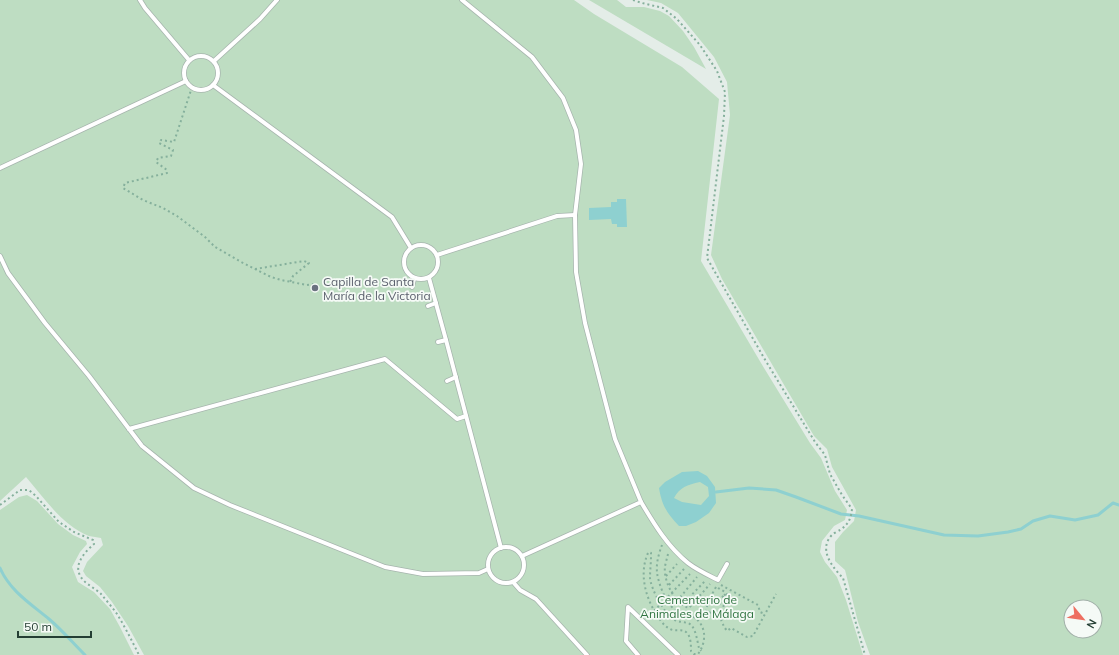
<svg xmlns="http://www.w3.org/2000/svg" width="1119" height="655" font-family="Mulish,sans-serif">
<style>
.green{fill:#beddc2;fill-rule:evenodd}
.water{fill:#8ed0d0;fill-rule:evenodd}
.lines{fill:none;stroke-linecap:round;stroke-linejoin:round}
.stream{stroke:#8ed0d0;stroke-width:3}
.lane-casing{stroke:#a7b5ae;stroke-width:5.5}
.path{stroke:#85b09c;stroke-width:2;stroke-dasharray:2 3;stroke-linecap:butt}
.lane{stroke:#fff;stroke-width:4}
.worship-dot{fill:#6b7280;stroke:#f5faf6;stroke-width:1.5}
.labels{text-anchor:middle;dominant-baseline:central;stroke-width:3.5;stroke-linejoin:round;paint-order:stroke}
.worship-label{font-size:12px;fill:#5b616d;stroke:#f5faf6;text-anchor:start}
.park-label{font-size:12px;fill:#2f7440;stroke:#f5faf6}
</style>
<rect width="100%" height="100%" fill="#e4ede8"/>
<!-- green -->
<g class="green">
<path d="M0,0H574L594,14L682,67L719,99L701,261L761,363L810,443L821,458L835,491L847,510L845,520L834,526L822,541L820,552L825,562L837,577L846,600L863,655H144L128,626L112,602L100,587L86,576L83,571L87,562L103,545L101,538C97,537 93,537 89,536C63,526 43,497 26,477L0,501Z"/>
<polygon points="589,0 617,0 626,7 644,7 660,11 669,16 683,31 694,47 706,69"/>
<path d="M647,0H1119V655H870L858,622L845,570L835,561V542L843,532L854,521L856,510L832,467L827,449L814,436L722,279L711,255L730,115L727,82L714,57L678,13L661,3ZM1071,607H1095V631H1071Z"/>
<polygon points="27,495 37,501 58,524 73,535 86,541 87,544 80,552 72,567 78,582 94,592 110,609 120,627 134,655 0,655 0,510 19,497"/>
</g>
<!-- water -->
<g class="water">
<polygon points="617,199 626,199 627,227 617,227 617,224 612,224 611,219 589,220 589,208 611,207 611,202 617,202"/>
<path d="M698,471L707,476L715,487L716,503L709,513L696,522L686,526H679C667,513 662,506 659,488L665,482L682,472ZM700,482L708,487L709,496L701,505L682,502L674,498C680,487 687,485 700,482Z"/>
</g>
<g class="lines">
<!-- stream -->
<g class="stream">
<polyline points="716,492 749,488 776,490 796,497 841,514 859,516 944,535 978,536 1008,532 1021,529 1033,521 1050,516 1075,520 1098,515 1113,503 1119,505"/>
<path d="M0,568C10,591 31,604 49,619C62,630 73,643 85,655"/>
</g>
<!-- lane casing -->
<g class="lane-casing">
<g id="lane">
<polyline points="140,0 145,8 189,60"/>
<polyline points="462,0 532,57 563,98 576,130 581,164 575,215 576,272 585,323 615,439 641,502 522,556"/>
<circle cx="201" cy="73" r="17"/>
<polyline points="214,61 260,19 277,0"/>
<polyline points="213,85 392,217 411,248"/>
<polyline points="0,168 186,81"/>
<circle cx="421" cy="262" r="17"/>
<polyline points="437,255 557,216 575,215"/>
<polyline points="0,256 8,273 45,323 89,376 142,446 194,488 230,505 385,567 423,574 479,573 488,569"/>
<polyline points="429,278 446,340 501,548"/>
<polyline points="412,287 414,279"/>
<polyline points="428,306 436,303"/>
<polyline points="438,342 446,340"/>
<polyline points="447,381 456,377"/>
<polyline points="129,429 385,359 457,419 466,416"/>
<path d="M641,502C654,524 668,547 688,563C697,570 708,575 718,580L727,564"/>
<circle cx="506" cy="565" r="18"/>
<polyline points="513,582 520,590 536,599 587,655"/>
<polyline points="638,655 626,641 628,607 678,655"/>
</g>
</g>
<!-- path -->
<g class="path">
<path d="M633,0L642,3L663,8L677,19L700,45L717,71L725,92L724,116L707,258L764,358L815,442L825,455L830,474L842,495L852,509C851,518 849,524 840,530C838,531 834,533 832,535C818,549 832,567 843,578L865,655"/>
<polyline points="192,87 174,142 161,140 159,143 173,150 171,156 158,158 156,162 167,170 167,173 125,183 123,188 143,200 163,208 177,216 205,237 215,247 243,263 271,277 281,280 307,285 314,284"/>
<polyline points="255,269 304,261 309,263 293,276 290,282"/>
<path d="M0,505L20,490H29L36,496L59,522L74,532L93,540L94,544C87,550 75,562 79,573C82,583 94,587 101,594C106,600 112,607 117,614C125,627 132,641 139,655"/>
<path d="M662,545C659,553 656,563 657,572C658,583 666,603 675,610C680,614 687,613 692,616C707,624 707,642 698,654H694L691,651C691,646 691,637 687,633C683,628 675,632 670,629C664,626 660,620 657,615C645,597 639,573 648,553L649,552L651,553V556C651,563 650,571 650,578C651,589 664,613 673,619C678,622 683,622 688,623C696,626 697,641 699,648L701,651"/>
<path d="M668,554C667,558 666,562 665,566C663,581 675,604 689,608L710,584"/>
<polyline points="666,576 677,564"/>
<polyline points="669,585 684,569"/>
<polyline points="721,585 758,605 760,612 765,614"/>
<path d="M716,587C711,596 707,603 706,612L720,614"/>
<polyline points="718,588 725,592 735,602 733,603 724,594 722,596 732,605"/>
<path d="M710,599L724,605C719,616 720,621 727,631L731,628L747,637L753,636L776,594"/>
<polyline points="677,601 697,577"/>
<polyline points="682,605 705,581"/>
<polyline points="654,611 690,574"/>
</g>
<!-- lane -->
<use href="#lane" class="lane"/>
</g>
<!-- markers -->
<circle class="worship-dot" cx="315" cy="288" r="4"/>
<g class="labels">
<!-- worship labels -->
<g class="worship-label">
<text x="323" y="281">Capilla de Santa<tspan x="323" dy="14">María de la Victoria</tspan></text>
</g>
<!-- park labels -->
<g class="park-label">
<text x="697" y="599">Cementerio de<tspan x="697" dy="14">Animales de Málaga</tspan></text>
</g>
</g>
<!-- north arrow -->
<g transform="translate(1083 619) rotate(119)"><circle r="19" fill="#f5faf6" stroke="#a1afa8"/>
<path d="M0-3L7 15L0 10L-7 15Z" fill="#ee6f61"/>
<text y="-6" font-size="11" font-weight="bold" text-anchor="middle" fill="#243e33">N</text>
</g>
<!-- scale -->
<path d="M18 631v6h73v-6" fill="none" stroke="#243e33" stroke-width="2"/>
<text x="24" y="631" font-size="12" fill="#243e33" stroke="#f5faf6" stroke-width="3" paint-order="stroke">50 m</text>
</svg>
